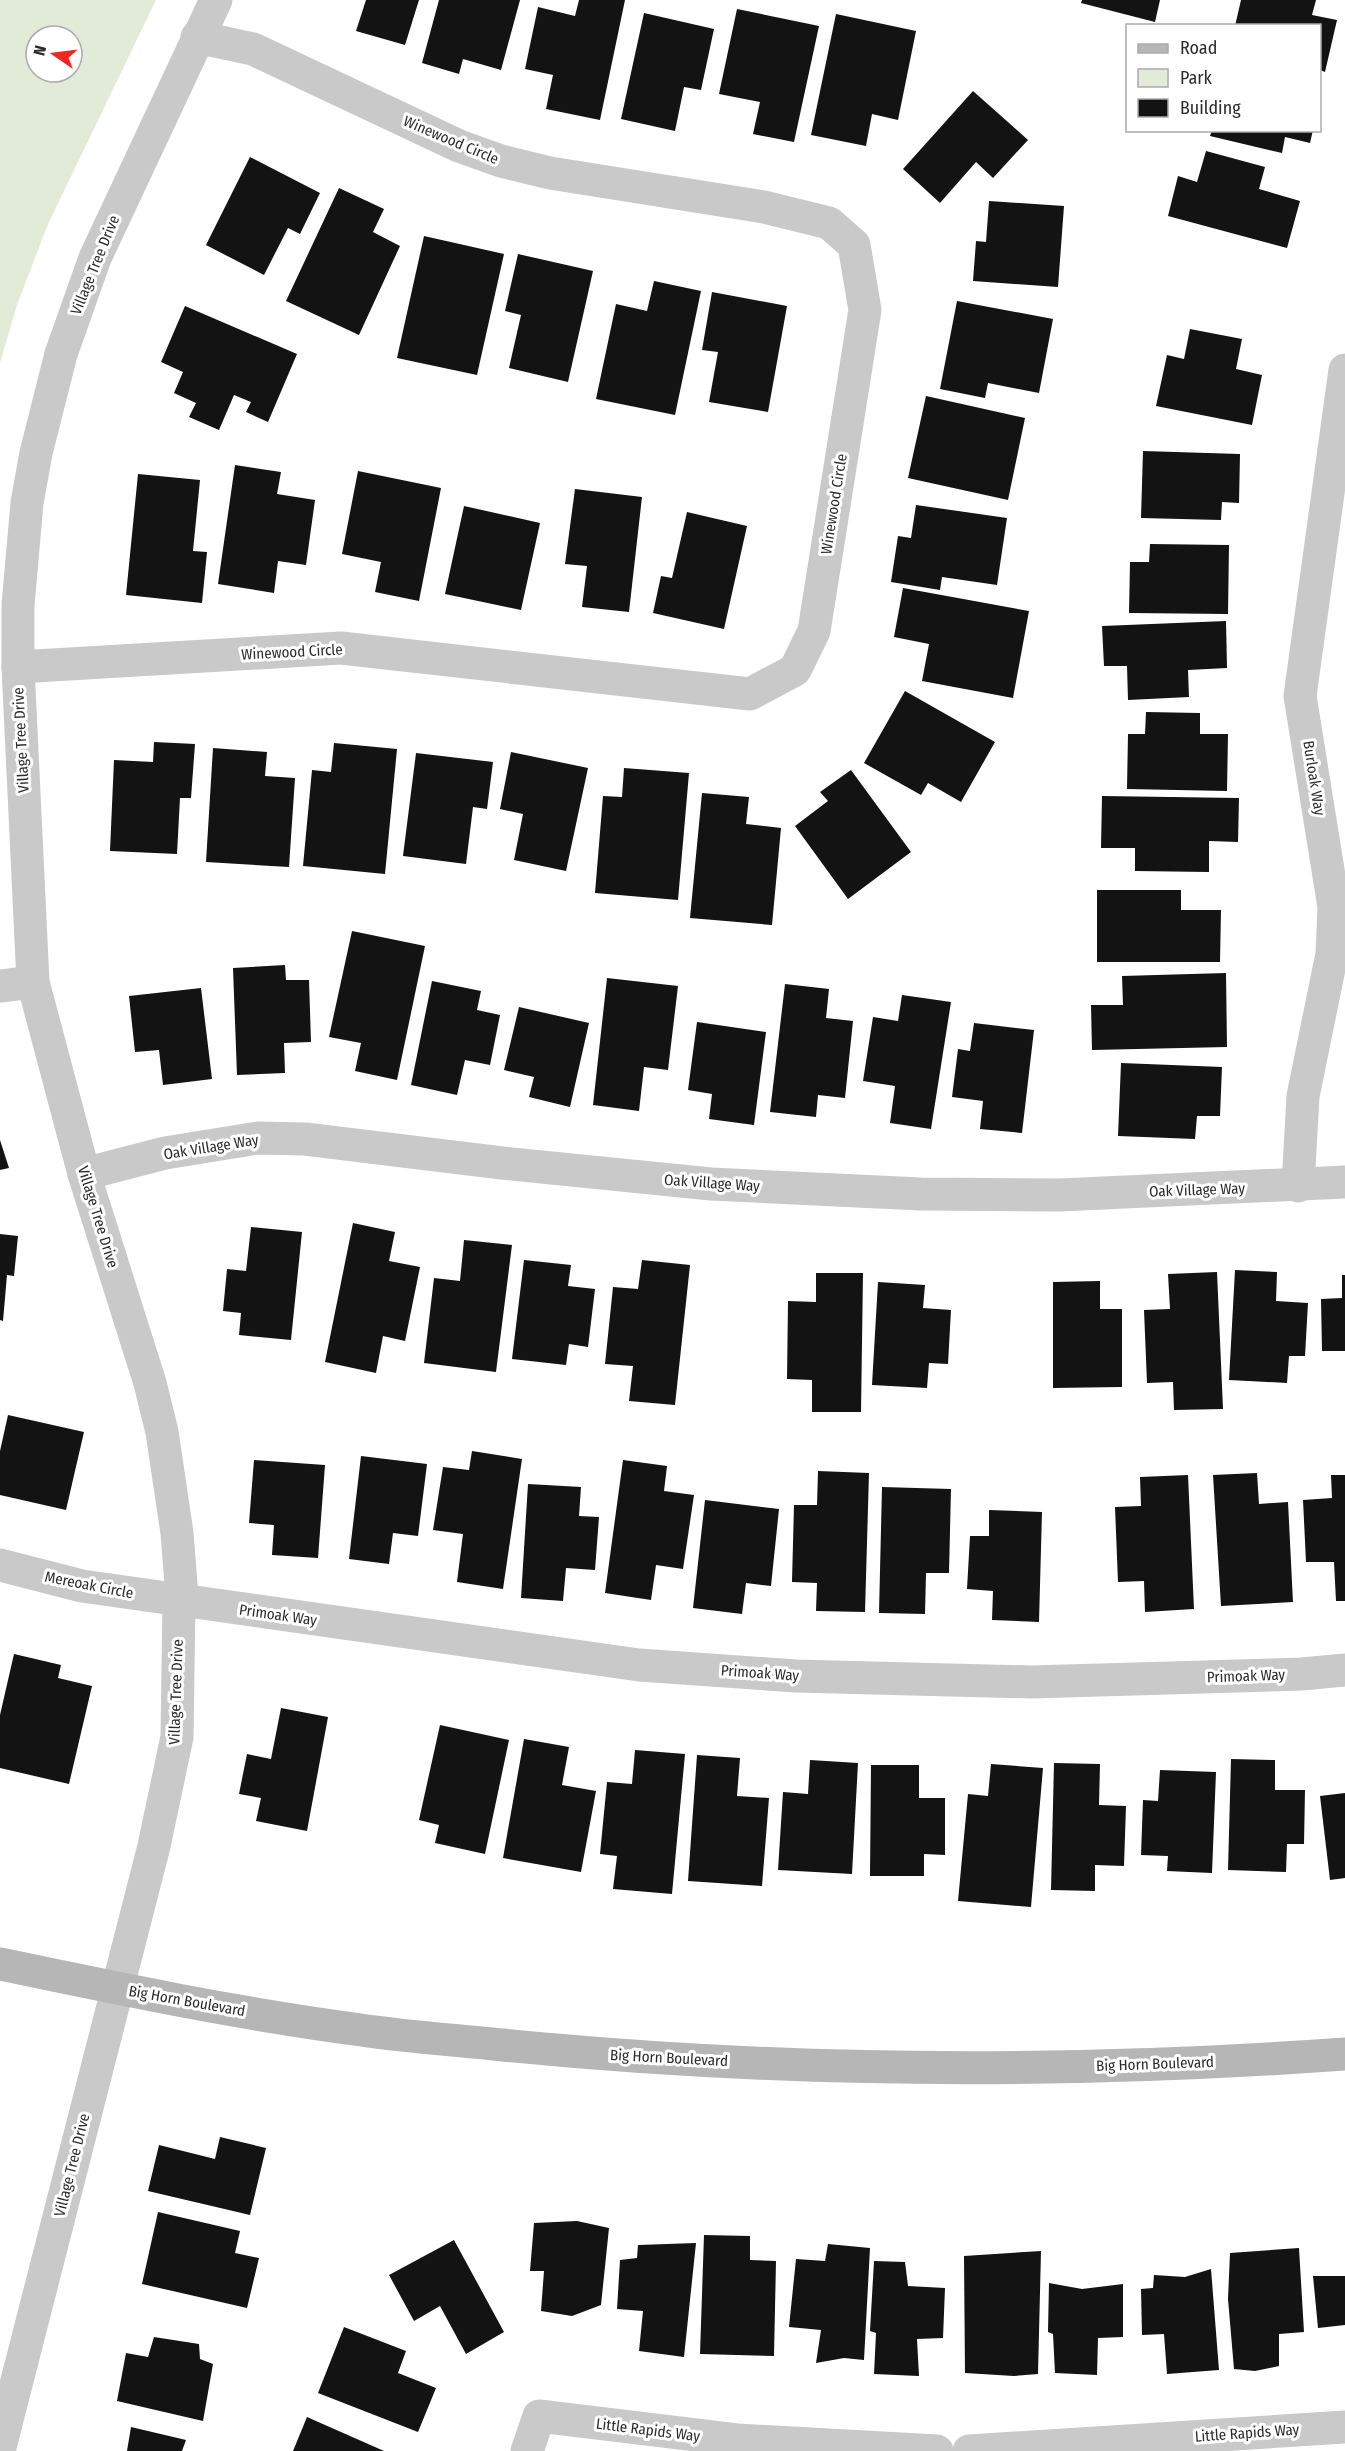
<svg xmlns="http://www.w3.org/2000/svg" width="1345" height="2451" font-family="'Fira Sans Condensed',sans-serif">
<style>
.green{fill:#e1ebd8;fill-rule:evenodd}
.building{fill:#131313}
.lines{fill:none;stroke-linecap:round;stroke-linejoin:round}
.minor{stroke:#c9c9c9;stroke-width:33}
.secondary{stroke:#b6b6b6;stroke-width:33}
.labels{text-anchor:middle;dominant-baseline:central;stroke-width:6;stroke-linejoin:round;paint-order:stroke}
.street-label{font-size:15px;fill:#2c2c2c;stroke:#fff}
</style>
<rect width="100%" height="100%" fill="#fff"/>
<!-- green -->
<path class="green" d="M0,0H156L48,224L17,305L0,363ZM36,36H72V72H36Z"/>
<!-- building -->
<g class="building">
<polygon points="366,0 419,0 405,45 356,31"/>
<polygon points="439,0 520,0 501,70 463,59 459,74 422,63"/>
<polygon points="579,0 625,0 600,120 546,109 553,75 525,69 538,7 575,16"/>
<polygon points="1082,0 1160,0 1155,22 1081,3"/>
<polygon points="1241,0 1316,0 1312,15 1337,20 1325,72 1320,70 1320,26 1235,26"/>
<polygon points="737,9 819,26 794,142 753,134 760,102 719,94"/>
<polygon points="644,13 714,29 701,90 684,87 675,131 621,119"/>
<polygon points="836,14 916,31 898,120 872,114 866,146 811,135"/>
<polygon points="973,91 1028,140 993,178 976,162 940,203 903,169"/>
<polygon points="1212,130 1313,130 1310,143 1285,137 1282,153 1210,136"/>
<polygon points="1206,151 1265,167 1259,189 1300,201 1287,248 1168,216 1178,176 1197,182"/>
<polygon points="250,157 320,193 300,234 288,228 264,275 206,245"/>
<polygon points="339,188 384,209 373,232 400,246 359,335 286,301"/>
<polygon points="989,201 1064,206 1058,287 973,281 976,241 986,242"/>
<polygon points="424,236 504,254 477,375 397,358"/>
<polygon points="518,254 593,271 568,382 509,368 521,315 505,311"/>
<polygon points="654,281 701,291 675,415 596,399 616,304 647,311"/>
<polygon points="712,292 787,306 768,412 709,402 718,352 702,350"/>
<polygon points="957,301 1053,319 1039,393 988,383 985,398 940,389"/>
<polygon points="185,306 297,354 268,422 246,412 251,402 234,395 219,430 189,417 196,403 174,393 183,372 161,362"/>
<polygon points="1190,329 1242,339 1236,369 1262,375 1252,425 1156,406 1167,355 1184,359"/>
<polygon points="926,396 1025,418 1008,500 908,478"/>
<polygon points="1143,451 1240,454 1239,503 1222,502 1221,520 1141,518"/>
<polygon points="235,465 281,472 277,494 315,500 306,565 278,561 274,593 218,584"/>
<polygon points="358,471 441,488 419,601 375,592 381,562 342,554"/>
<polygon points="138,474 200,480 193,551 207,552 202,603 126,595"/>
<polygon points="575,489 642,497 629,612 582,607 587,566 565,564"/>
<polygon points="916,505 1007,518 997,585 942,577 940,590 891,582 898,536 911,538"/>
<polygon points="464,506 540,523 521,610 445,594"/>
<polygon points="687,512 747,526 724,629 653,613 661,576 672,578"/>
<polygon points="1150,544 1229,545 1228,614 1129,613 1130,562 1149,562"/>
<polygon points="903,588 1029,611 1013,698 922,681 929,644 894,637"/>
<polygon points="1226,621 1227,668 1188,670 1189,697 1128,700 1127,666 1104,666 1102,626"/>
<polygon points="905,691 995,742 961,802 928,783 921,795 864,763"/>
<polygon points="1146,712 1200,713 1200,734 1228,734 1227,791 1127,789 1128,734 1145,734"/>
<polygon points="154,742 195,744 191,798 180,798 177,854 110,851 114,760 153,762"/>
<polygon points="334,743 397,749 385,874 303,866 312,770 331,772"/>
<polygon points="213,748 267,752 265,776 295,778 289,867 206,862"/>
<polygon points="511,752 588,768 566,871 514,860 523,814 500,809"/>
<polygon points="416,753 493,762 487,809 473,807 466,864 403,856"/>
<polygon points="624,768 689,773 678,900 595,893 603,796 622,797"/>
<polygon points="851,770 911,852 848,899 795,826 828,801 820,792"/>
<polygon points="702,793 749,797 746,824 781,828 772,925 690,918"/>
<polygon points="1102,796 1239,798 1238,842 1209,841 1209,872 1135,871 1135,848 1101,848"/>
<polygon points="1097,890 1181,890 1181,910 1221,910 1220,962 1097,962"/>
<polygon points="352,931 425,946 397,1080 355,1071 361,1043 329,1037"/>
<polygon points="285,965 286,980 309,980 311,1042 284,1043 285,1073 237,1075 233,968"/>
<polygon points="1226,973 1227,1047 1092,1050 1091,1005 1123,1005 1122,976"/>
<polygon points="607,978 678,986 668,1070 644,1067 639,1111 593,1105"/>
<polygon points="432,981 481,991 477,1010 500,1015 490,1065 465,1060 457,1095 411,1085"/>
<polygon points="785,984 829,989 826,1018 853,1021 845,1098 818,1095 816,1117 770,1112"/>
<polygon points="201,988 212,1079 163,1085 159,1050 135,1052 129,996"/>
<polygon points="902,995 951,1002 931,1129 890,1123 895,1086 863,1081 873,1017 898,1021"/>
<polygon points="519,1007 589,1023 570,1107 529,1097 534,1077 504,1070"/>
<polygon points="697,1022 766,1032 754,1125 709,1119 712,1094 688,1090"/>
<polygon points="974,1023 1034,1030 1022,1133 980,1129 983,1101 952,1097 958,1049 970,1051"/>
<polygon points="1121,1063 1222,1067 1220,1116 1197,1116 1195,1139 1118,1136"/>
<polygon points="0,1140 9,1168 0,1170"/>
<polygon points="353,1223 395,1232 389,1261 420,1267 405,1341 383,1336 376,1373 325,1362"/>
<polygon points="251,1227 302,1232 291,1340 239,1335 241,1313 223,1311 227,1269 246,1271"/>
<polygon points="0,1234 18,1236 14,1276 7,1275 3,1321 0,1320"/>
<polygon points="464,1240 512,1245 496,1372 424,1363 434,1278 460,1281"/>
<polygon points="524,1260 571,1265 568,1286 595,1289 588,1347 569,1344 566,1365 512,1359"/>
<polygon points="642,1260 690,1265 675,1405 629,1401 633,1366 605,1364 613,1287 638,1289"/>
<polygon points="1235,1270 1277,1272 1276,1301 1308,1303 1305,1356 1289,1356 1287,1383 1229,1380"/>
<polygon points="1217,1272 1223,1409 1174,1410 1173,1382 1147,1383 1144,1310 1170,1309 1168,1274"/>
<polygon points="816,1273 863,1273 861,1412 812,1412 812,1380 787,1379 788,1301 816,1302"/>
<polygon points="1342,1275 1345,1275 1345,1351 1322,1351 1321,1299 1342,1298"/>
<polygon points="1100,1281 1100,1309 1122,1309 1122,1387 1053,1388 1053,1282"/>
<polygon points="878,1282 925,1285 923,1308 951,1310 948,1364 929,1363 927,1388 872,1385"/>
<polygon points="8,1415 84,1432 66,1510 0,1495 0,1451"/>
<polygon points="472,1451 522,1459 503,1589 457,1582 463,1534 433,1530 443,1467 469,1470"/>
<polygon points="361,1456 427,1464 418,1536 393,1533 389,1564 349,1559"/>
<polygon points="254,1460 325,1465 318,1558 272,1555 274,1525 249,1523"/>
<polygon points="623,1460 667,1466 664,1491 694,1495 683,1569 656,1565 651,1600 605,1593"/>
<polygon points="818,1471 869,1473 865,1612 816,1611 817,1583 792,1582 794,1505 817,1505"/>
<polygon points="1257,1473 1259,1504 1288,1502 1293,1602 1221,1606 1213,1475"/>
<polygon points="1188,1475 1194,1609 1145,1612 1144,1581 1118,1582 1115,1507 1141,1506 1140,1477"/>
<polygon points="1331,1475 1345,1475 1345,1601 1336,1601 1334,1562 1306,1562 1303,1500 1332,1498"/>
<polygon points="528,1484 581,1487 579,1516 599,1517 595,1570 566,1568 563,1601 521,1598"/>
<polygon points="882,1487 951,1489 949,1573 926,1573 925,1614 879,1613"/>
<polygon points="705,1500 779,1509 771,1586 746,1583 742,1614 693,1608"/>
<polygon points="989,1510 1042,1512 1039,1622 992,1620 993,1591 967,1589 970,1536 989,1536"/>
<polygon points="14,1654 61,1665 58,1678 92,1686 69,1784 0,1768 0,1715"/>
<polygon points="281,1708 328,1717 307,1831 256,1821 261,1798 239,1794 247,1754 271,1759"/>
<polygon points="440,1725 509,1740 485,1854 435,1843 439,1825 419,1820"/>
<polygon points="524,1739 569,1747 562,1785 596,1791 581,1872 503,1858"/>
<polygon points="635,1750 685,1754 672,1894 613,1889 617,1856 600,1854 607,1782 632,1784"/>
<polygon points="697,1755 740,1758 737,1796 769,1798 762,1886 688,1881"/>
<polygon points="1231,1759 1275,1760 1275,1790 1305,1790 1304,1844 1287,1844 1286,1872 1228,1870"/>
<polygon points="810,1760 858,1763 852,1874 778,1870 783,1792 808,1794"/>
<polygon points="1054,1763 1100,1764 1099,1805 1126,1806 1124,1866 1095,1865 1095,1891 1051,1890"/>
<polygon points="991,1764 1043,1768 1031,1907 958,1901 968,1794 988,1796"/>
<polygon points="871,1765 919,1765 919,1798 945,1798 945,1855 924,1854 924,1876 870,1876"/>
<polygon points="1160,1770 1216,1772 1212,1873 1167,1871 1168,1856 1141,1855 1143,1800 1158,1801"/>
<polygon points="1345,1793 1345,1878 1330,1880 1320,1796"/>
<polygon points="220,2137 266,2148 250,2215 148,2191 159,2145 215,2159"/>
<polygon points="158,2212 240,2231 235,2253 259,2258 247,2308 142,2284"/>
<polygon points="577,2221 609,2228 601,2305 572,2316 541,2311 544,2271 530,2271 534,2223"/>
<polygon points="704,2235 750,2236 750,2260 776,2261 774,2356 700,2354"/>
<polygon points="454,2240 504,2332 466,2354 440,2306 414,2321 389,2275"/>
<polygon points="696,2243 684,2357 639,2351 643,2311 617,2309 620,2260 637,2258 638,2245"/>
<polygon points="828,2244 870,2248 864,2360 844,2358 816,2363 821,2330 789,2327 796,2259 825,2261"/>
<polygon points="1299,2248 1304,2332 1279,2334 1279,2366 1255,2371 1234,2369 1228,2299 1230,2253"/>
<polygon points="1041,2251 1038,2374 1014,2376 965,2373 964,2256"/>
<polygon points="874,2261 905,2262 908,2286 945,2288 943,2338 917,2339 919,2376 874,2374 876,2333 870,2331"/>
<polygon points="1211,2269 1219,2370 1167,2374 1164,2334 1142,2335 1141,2289 1153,2288 1154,2275 1185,2277"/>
<polygon points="1313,2276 1345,2276 1345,2325 1318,2328"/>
<polygon points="1049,2283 1082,2289 1123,2284 1123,2337 1098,2338 1097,2375 1055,2373 1053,2334 1048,2332"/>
<polygon points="344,2327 406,2351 398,2373 436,2388 418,2432 318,2393"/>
<polygon points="154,2337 199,2344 200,2359 213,2364 203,2421 117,2401 126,2353 148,2357"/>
<polygon points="307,2417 384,2451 293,2451"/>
<polygon points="131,2427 186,2440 182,2451 127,2451"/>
</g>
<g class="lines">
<!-- minor -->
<g class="minor">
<polyline points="18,667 341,648 750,694 795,670 814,631 865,310 854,245 829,223 764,207 550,173 501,161 459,146 253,49 197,37"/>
<polyline points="0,986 33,982"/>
<polyline points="84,1174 165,1153 258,1138 305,1139 502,1163 711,1184 921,1194 1060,1195 1345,1182"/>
<polyline points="1298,1186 1303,1096 1332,954 1334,907 1300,696 1345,370"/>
<polyline points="0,1565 82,1586 639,1665 796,1676 1031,1682 1302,1674 1345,1670"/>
<polyline points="0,2447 154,1846 177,1737 179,1601 181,1584 177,1533 162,1432 150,1383 84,1174 33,982 18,667 18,605 27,503 36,453 61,354 95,258 216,0"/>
<polyline points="527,2451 539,2416 737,2440 937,2451"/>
<polyline points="969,2451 1345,2427"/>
</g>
<!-- secondary -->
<path class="secondary" d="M0,1964C119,1989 240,2014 361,2030C408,2037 456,2040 503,2045C783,2073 1065,2074 1345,2054"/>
</g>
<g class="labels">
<!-- street labels -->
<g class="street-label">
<text transform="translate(451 140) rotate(23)">Winewood Circle</text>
<text transform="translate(95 265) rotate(-68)">Village Tree Drive</text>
<text transform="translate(834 504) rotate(-81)">Winewood Circle</text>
<text transform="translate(292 652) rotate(-3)">Winewood Circle</text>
<text transform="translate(21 740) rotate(-93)">Village Tree Drive</text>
<text transform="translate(1314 778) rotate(81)">Burloak Way</text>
<text transform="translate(211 1147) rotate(-9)">Oak Village Way</text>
<text transform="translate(712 1183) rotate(4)">Oak Village Way</text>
<text transform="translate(1197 1190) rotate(-2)">Oak Village Way</text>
<text transform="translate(98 1217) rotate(73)">Village Tree Drive</text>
<text transform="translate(89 1585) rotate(11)">Mereoak Circle</text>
<text transform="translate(278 1615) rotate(8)">Primoak Way</text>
<text transform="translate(760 1673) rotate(4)">Primoak Way</text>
<text transform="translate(1246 1676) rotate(-2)">Primoak Way</text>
<text transform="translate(176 1692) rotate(-88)">Village Tree Drive</text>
<text transform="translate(187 2001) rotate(10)">Big Horn Boulevard</text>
<text transform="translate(669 2058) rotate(3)">Big Horn Boulevard</text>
<text transform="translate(1155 2064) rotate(-2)">Big Horn Boulevard</text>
<text transform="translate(72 2165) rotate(-76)">Village Tree Drive</text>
<text transform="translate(648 2430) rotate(7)">Little Rapids Way</text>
<text transform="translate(1247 2433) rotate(-4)">Little Rapids Way</text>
</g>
</g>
<!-- legend -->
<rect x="1126" y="24" width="195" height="108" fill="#ffffff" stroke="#ababab" stroke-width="1.5"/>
<rect x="1138" y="44" width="30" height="9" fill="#b6b6b6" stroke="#ababab" stroke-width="1.5"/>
<text x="1180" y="54" font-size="18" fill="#2c2c2c">Road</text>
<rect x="1138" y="69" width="30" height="18" fill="#e1ebd8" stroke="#ababab" stroke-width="1.5"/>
<text x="1180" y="84" font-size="18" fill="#2c2c2c">Park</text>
<rect x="1138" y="99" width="30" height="18" fill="#131313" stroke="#ababab" stroke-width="1.5"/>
<text x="1180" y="114" font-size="18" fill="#2c2c2c">Building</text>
<!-- north arrow -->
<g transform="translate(54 54) rotate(284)"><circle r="28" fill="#ffffff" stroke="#ababab" stroke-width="1.5"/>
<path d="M0-4.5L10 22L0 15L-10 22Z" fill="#f12621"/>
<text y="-9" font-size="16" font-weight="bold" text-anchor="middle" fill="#2c2c2c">N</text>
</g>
</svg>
